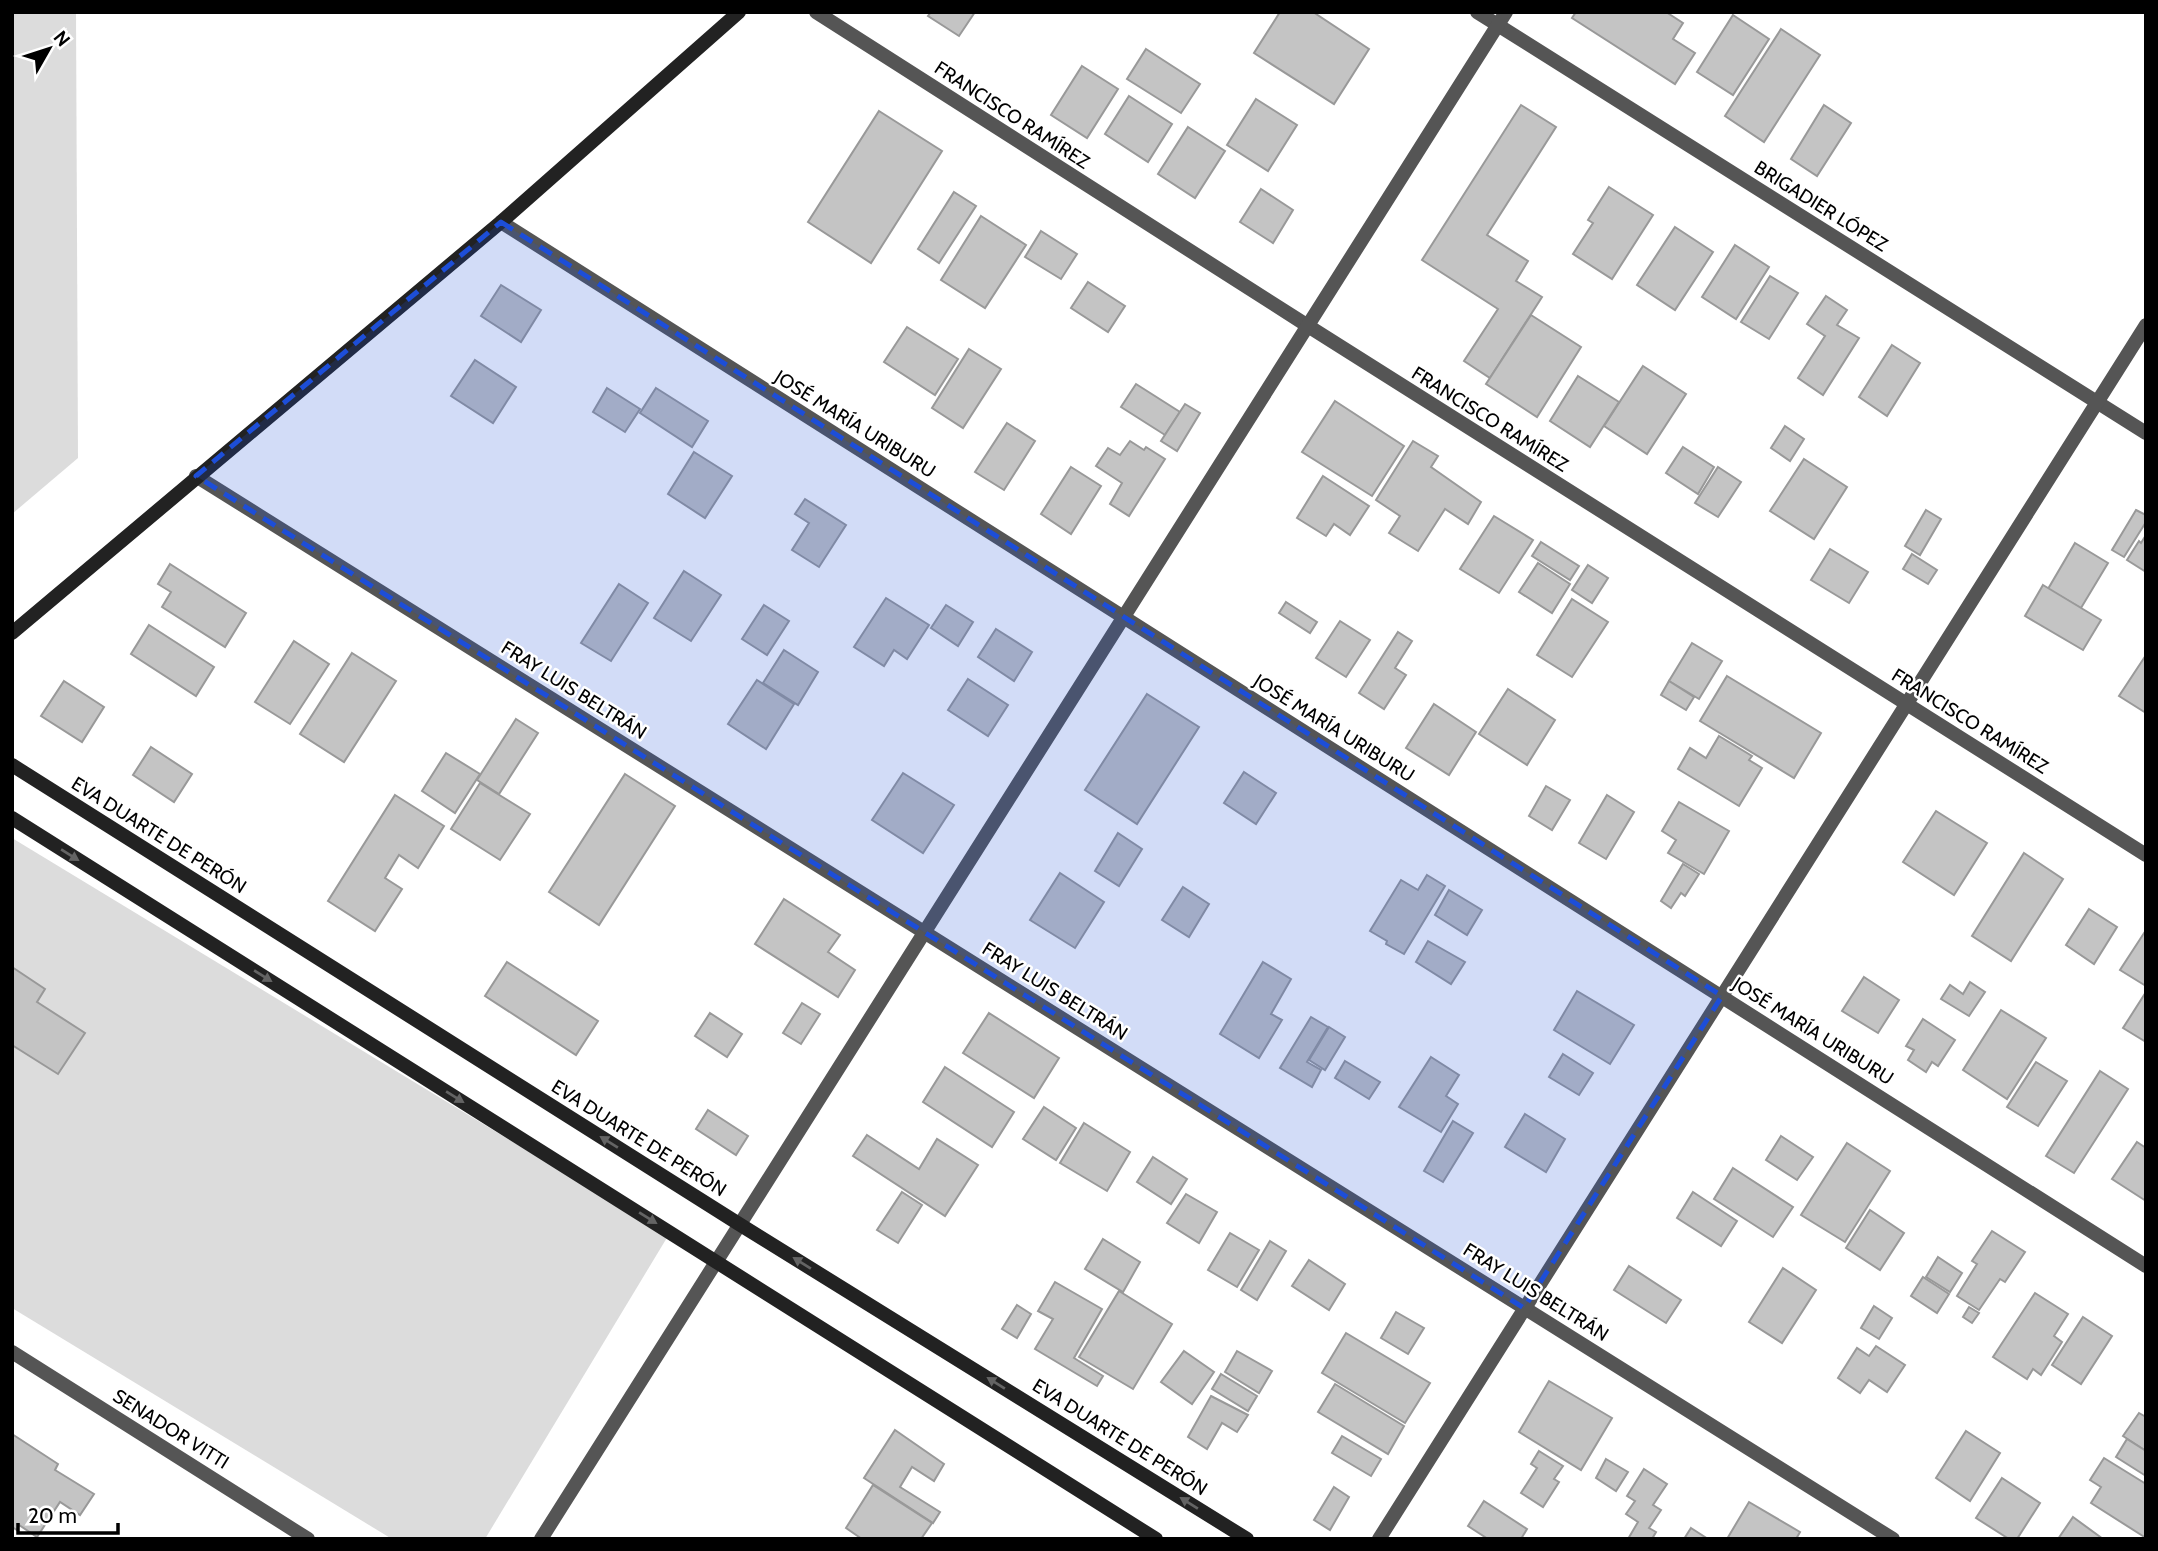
<svg xmlns="http://www.w3.org/2000/svg" width="2158" height="1551" font-family="Cabin,sans-serif">
<style>
.green{fill:#dcdcdc}
.building{fill:#c4c4c4;stroke:#999;stroke-width:2}
.lines{fill:none;stroke-linecap:round;stroke-linejoin:round}
.street{stroke:#555;stroke-width:14}
.secondary{stroke:#222;stroke-width:14}
.oneway{fill:#646464}
.marked{fill:#1d4ed8;fill-opacity:0.2;stroke:#1d4ed8;stroke-width:5;stroke-dasharray:14 9;stroke-linejoin:round}
.labels{text-anchor:middle;dominant-baseline:central;stroke-width:5;stroke-linejoin:round;paint-order:stroke}
.street-label{font-size:19px;fill:#000;stroke:#fff}
</style>
<rect width="100%" height="100%" fill="#fff"/>
<!-- green -->
<g class="green">
<polygon points="12,12 76,12 78,458 12,514"/>
<polygon points="12,838 668,1236 485,1539 392,1539 12,1308"/>
</g>
<!-- building -->
<g class="building">
<polygon points="931,12 975,12 959,36 928,16"/>
<polygon points="1280,12 1313,12 1369,49 1334,104 1254,53"/>
<polygon points="1576,12 1666,12 1683,23 1673,39 1695,53 1675,84 1572,18"/>
<polygon points="1733,15 1769,39 1733,95 1697,72"/>
<polygon points="1781,29 1820,55 1764,142 1725,116"/>
<polygon points="1146,49 1200,84 1181,113 1127,79"/>
<polygon points="1082,66 1118,89 1087,138 1051,115"/>
<polygon points="1129,96 1172,124 1148,162 1105,134"/>
<polygon points="1256,99 1297,125 1268,171 1227,145"/>
<polygon points="1521,105 1556,127 1487,235 1528,261 1516,281 1542,297 1490,378 1464,361 1498,309 1422,260"/>
<polygon points="1824,105 1851,123 1817,176 1791,159"/>
<polygon points="879,111 942,151 871,263 808,222"/>
<polygon points="1188,127 1225,151 1195,198 1158,174"/>
<polygon points="1609,187 1653,215 1612,279 1573,254 1593,223 1588,220"/>
<polygon points="1261,189 1293,210 1273,243 1240,222"/>
<polygon points="954,192 976,206 939,263 918,249"/>
<polygon points="981,216 1026,245 985,308 941,280"/>
<polygon points="1675,227 1713,252 1675,310 1637,285"/>
<polygon points="1041,231 1077,254 1061,279 1025,257"/>
<polygon points="1735,245 1769,267 1736,319 1702,297"/>
<polygon points="1770,276 1798,293 1769,339 1741,322"/>
<polygon points="1088,282 1125,306 1108,332 1071,308"/>
<polygon points="501,285 541,310 521,342 481,316"/>
<polygon points="1826,296 1847,310 1837,325 1859,338 1823,395 1798,378 1825,336 1807,324"/>
<polygon points="1531,315 1581,347 1537,417 1486,384"/>
<polygon points="907,327 958,359 935,395 884,362"/>
<polygon points="1892,345 1920,363 1887,416 1859,397"/>
<polygon points="969,349 1001,369 963,428 932,408"/>
<polygon points="475,360 516,387 493,423 451,396"/>
<polygon points="1643,366 1686,394 1647,454 1604,426"/>
<polygon points="1578,376 1619,402 1590,447 1550,421"/>
<polygon points="1136,384 1180,412 1165,435 1121,407"/>
<polygon points="607,388 640,409 625,432 593,412"/>
<polygon points="656,388 708,421 692,447 640,413"/>
<polygon points="1335,401 1404,446 1372,496 1302,452"/>
<polygon points="1185,404 1200,413 1177,451 1161,441"/>
<polygon points="1007,423 1035,441 1004,490 975,472"/>
<polygon points="1785,426 1804,439 1790,461 1771,448"/>
<polygon points="1130,441 1144,450 1146,447 1165,459 1129,516 1110,504 1122,483 1096,466 1108,448 1120,455"/>
<polygon points="1413,441 1438,456 1431,467 1481,502 1468,524 1445,509 1418,551 1389,533 1400,516 1376,500"/>
<polygon points="1683,447 1714,467 1698,494 1666,473"/>
<polygon points="694,452 732,476 705,518 668,494"/>
<polygon points="1804,459 1847,487 1814,539 1770,511"/>
<polygon points="1071,467 1101,486 1071,534 1041,514"/>
<polygon points="1718,467 1741,482 1718,517 1695,503"/>
<polygon points="1323,476 1369,506 1350,535 1334,524 1326,536 1297,518"/>
<polygon points="805,499 846,525 819,567 792,550 809,523 795,514"/>
<polygon points="1926,510 1941,519 1920,555 1905,546"/>
<polygon points="2136,510 2146,515 2146,522 2124,557 2112,550"/>
<polygon points="1494,516 1533,540 1499,593 1460,569"/>
<polygon points="2146,535 2146,572 2127,560 2139,541 2141,543"/>
<polygon points="1541,542 1579,566 1570,580 1532,556"/>
<polygon points="2075,543 2108,563 2081,608 2048,589"/>
<polygon points="1830,549 1868,572 1849,603 1811,580"/>
<polygon points="1912,554 1937,570 1928,584 1903,569"/>
<polygon points="1538,563 1570,584 1552,613 1519,592"/>
<polygon points="170,564 246,613 225,647 162,607 171,592 158,584"/>
<polygon points="1588,565 1608,578 1592,603 1572,590"/>
<polygon points="684,571 721,595 691,641 654,618"/>
<polygon points="619,584 648,603 611,661 581,643"/>
<polygon points="2043,585 2101,620 2083,650 2025,616"/>
<polygon points="886,598 929,625 907,659 894,650 884,666 854,647"/>
<polygon points="1572,599 1608,622 1572,677 1537,655"/>
<polygon points="1286,602 1317,622 1310,633 1279,613"/>
<polygon points="764,605 789,621 767,655 742,639"/>
<polygon points="946,605 973,622 958,646 931,628"/>
<polygon points="1340,621 1370,640 1346,677 1316,658"/>
<polygon points="149,625 214,667 196,696 131,654"/>
<polygon points="996,629 1032,652 1014,681 978,657"/>
<polygon points="1398,632 1412,641 1395,668 1406,675 1384,709 1359,693"/>
<polygon points="294,641 329,664 290,724 255,702"/>
<polygon points="1692,643 1722,661 1699,699 1669,681"/>
<polygon points="784,650 818,672 798,705 763,683"/>
<polygon points="352,653 396,681 344,762 300,734"/>
<polygon points="2146,655 2146,713 2119,696"/>
<polygon points="1727,676 1821,733 1794,778 1700,721"/>
<polygon points="968,679 1008,705 988,736 948,710"/>
<polygon points="757,680 794,704 766,749 728,724"/>
<polygon points="64,681 104,707 82,742 41,716"/>
<polygon points="1669,681 1694,697 1686,710 1661,695"/>
<polygon points="1508,689 1555,720 1527,765 1479,734"/>
<polygon points="1147,694 1199,727 1137,824 1085,790"/>
<polygon points="1434,704 1476,732 1449,775 1406,748"/>
<polygon points="516,719 538,733 499,794 477,780"/>
<polygon points="1719,736 1752,756 1749,760 1762,768 1739,806 1678,769 1690,748 1706,758"/>
<polygon points="151,747 192,774 174,802 133,775"/>
<polygon points="446,753 480,774 455,813 422,791"/>
<polygon points="1244,772 1276,793 1256,824 1224,803"/>
<polygon points="903,773 954,805 923,853 872,820"/>
<polygon points="625,774 675,806 599,925 549,892"/>
<polygon points="480,783 530,814 500,860 451,829"/>
<polygon points="1546,786 1570,800 1552,830 1529,816"/>
<polygon points="395,795 444,826 418,868 399,855 385,878 402,889 375,931 328,901"/>
<polygon points="1607,795 1634,812 1606,859 1579,843"/>
<polygon points="1679,802 1729,831 1704,874 1668,853 1676,840 1662,831"/>
<polygon points="1936,811 1987,843 1954,895 1903,862"/>
<polygon points="1118,833 1142,849 1119,886 1095,871"/>
<polygon points="2024,853 2063,879 2011,961 1972,936"/>
<polygon points="1683,864 1699,874 1685,896 1681,893 1671,908 1661,901"/>
<polygon points="1060,873 1104,902 1075,948 1030,920"/>
<polygon points="1427,875 1445,886 1404,954 1386,944 1387,941 1370,931 1401,880 1418,890"/>
<polygon points="1183,887 1209,904 1189,937 1162,920"/>
<polygon points="1449,890 1482,910 1467,935 1435,915"/>
<polygon points="784,899 840,935 828,952 855,970 838,997 755,944"/>
<polygon points="2089,909 2117,927 2094,964 2066,945"/>
<polygon points="2146,930 2146,986 2120,970"/>
<polygon points="1428,941 1465,962 1451,984 1416,962"/>
<polygon points="507,962 598,1021 576,1055 485,996"/>
<polygon points="1263,962 1291,979 1271,1014 1282,1020 1259,1058 1220,1034"/>
<polygon points="12,967 45,989 37,1002 85,1033 58,1074 12,1045"/>
<polygon points="1864,977 1899,1000 1878,1033 1842,1011"/>
<polygon points="1970,982 1985,992 1969,1016 1941,999 1950,985 1963,994"/>
<polygon points="1577,991 1634,1025 1610,1064 1554,1030"/>
<polygon points="2146,992 2146,1042 2123,1028"/>
<polygon points="802,1003 820,1014 801,1044 783,1033"/>
<polygon points="2001,1010 2046,1038 2007,1099 1963,1070"/>
<polygon points="710,1013 742,1034 727,1057 695,1036"/>
<polygon points="989,1013 1059,1058 1034,1098 963,1053"/>
<polygon points="1311,1017 1328,1027 1307,1062 1321,1070 1312,1087 1280,1068"/>
<polygon points="1923,1019 1955,1040 1938,1066 1932,1062 1926,1072 1908,1060 1914,1050 1906,1046"/>
<polygon points="1329,1027 1345,1037 1325,1070 1309,1060"/>
<polygon points="1563,1054 1593,1073 1579,1095 1549,1077"/>
<polygon points="1431,1057 1459,1075 1446,1096 1458,1104 1441,1132 1399,1107"/>
<polygon points="1345,1061 1380,1082 1369,1099 1335,1078"/>
<polygon points="2036,1062 2067,1081 2038,1126 2007,1107"/>
<polygon points="945,1067 1014,1112 992,1147 923,1102"/>
<polygon points="2100,1071 2128,1089 2074,1173 2046,1156"/>
<polygon points="1044,1107 1076,1128 1056,1160 1023,1139"/>
<polygon points="708,1110 748,1136 736,1155 696,1129"/>
<polygon points="1525,1114 1565,1139 1546,1172 1505,1147"/>
<polygon points="1453,1121 1473,1133 1443,1182 1424,1171"/>
<polygon points="1084,1123 1130,1152 1107,1191 1060,1163"/>
<polygon points="867,1135 919,1169 937,1139 978,1165 945,1216 853,1156"/>
<polygon points="1781,1136 1813,1157 1797,1180 1766,1160"/>
<polygon points="2137,1142 2146,1148 2146,1201 2112,1179"/>
<polygon points="1847,1143 1890,1171 1845,1242 1801,1215"/>
<polygon points="1153,1157 1187,1179 1171,1204 1137,1182"/>
<polygon points="1733,1168 1793,1207 1773,1237 1714,1199"/>
<polygon points="902,1192 922,1205 898,1243 877,1230"/>
<polygon points="1693,1192 1737,1221 1721,1246 1677,1218"/>
<polygon points="1186,1194 1217,1212 1199,1243 1167,1223"/>
<polygon points="1870,1210 1904,1233 1880,1270 1846,1248"/>
<polygon points="1992,1231 2025,1252 2005,1282 2000,1279 1979,1310 1957,1296 1977,1264 1972,1261"/>
<polygon points="1230,1233 1259,1250 1237,1287 1208,1270"/>
<polygon points="1103,1239 1140,1262 1123,1292 1085,1269"/>
<polygon points="1270,1241 1286,1251 1257,1300 1241,1290"/>
<polygon points="1938,1257 1962,1273 1950,1292 1926,1277"/>
<polygon points="1309,1260 1345,1284 1329,1310 1292,1286"/>
<polygon points="1629,1266 1681,1300 1666,1323 1614,1290"/>
<polygon points="1783,1268 1816,1290 1782,1343 1749,1322"/>
<polygon points="1923,1277 1949,1294 1937,1313 1911,1296"/>
<polygon points="1055,1282 1102,1309 1074,1358 1103,1376 1097,1386 1035,1349 1053,1319 1038,1311"/>
<polygon points="1119,1291 1172,1324 1133,1389 1079,1357"/>
<polygon points="2035,1293 2068,1314 2054,1336 2062,1342 2041,1375 2033,1369 2027,1379 1993,1357"/>
<polygon points="1017,1305 1031,1314 1017,1338 1002,1329"/>
<polygon points="1874,1306 1892,1318 1879,1339 1861,1328"/>
<polygon points="1969,1307 1979,1313 1972,1323 1963,1317"/>
<polygon points="1396,1312 1424,1328 1408,1354 1381,1338"/>
<polygon points="2083,1317 2112,1336 2081,1384 2052,1365"/>
<polygon points="1346,1333 1430,1383 1405,1423 1322,1373"/>
<polygon points="1876,1346 1905,1365 1887,1392 1869,1380 1860,1393 1838,1378 1857,1348 1869,1356"/>
<polygon points="1184,1351 1214,1372 1192,1404 1161,1382"/>
<polygon points="1237,1351 1272,1371 1259,1393 1225,1372"/>
<polygon points="1221,1374 1257,1396 1248,1411 1212,1389"/>
<polygon points="1549,1381 1612,1418 1581,1470 1519,1432"/>
<polygon points="1335,1384 1404,1426 1388,1454 1318,1412"/>
<polygon points="1211,1396 1248,1415 1237,1432 1222,1423 1207,1449 1188,1437"/>
<polygon points="2139,1413 2146,1417 2146,1451 2123,1436"/>
<polygon points="895,1430 944,1464 934,1481 912,1467 900,1487 940,1512 933,1523 864,1478"/>
<polygon points="1966,1431 2000,1453 1970,1501 1936,1478"/>
<polygon points="12,1434 58,1464 55,1470 94,1494 80,1515 60,1502 37,1537 19,1525 17,1530 12,1527"/>
<polygon points="1342,1436 1381,1459 1371,1476 1332,1453"/>
<polygon points="2127,1439 2146,1451 2146,1476 2116,1457"/>
<polygon points="1539,1451 1563,1466 1554,1479 1559,1482 1543,1507 1521,1493 1537,1468 1531,1464"/>
<polygon points="2104,1458 2146,1484 2146,1538 2091,1503 2101,1487 2090,1480"/>
<polygon points="1606,1459 1628,1472 1616,1491 1596,1478"/>
<polygon points="1644,1469 1667,1484 1653,1505 1661,1510 1649,1528 1656,1532 1652,1539 1628,1539 1638,1522 1626,1514 1635,1501 1627,1496"/>
<polygon points="2002,1478 2040,1503 2017,1539 2009,1539 1976,1518"/>
<polygon points="873,1485 932,1523 921,1539 862,1539 846,1528"/>
<polygon points="1334,1487 1349,1497 1330,1530 1314,1520"/>
<polygon points="1484,1501 1527,1529 1521,1539 1488,1539 1468,1526"/>
<polygon points="1749,1502 1800,1532 1796,1539 1727,1539"/>
<polygon points="2073,1517 2103,1539 2058,1539"/>
<polygon points="1691,1528 1708,1539 1684,1539"/>
</g>
<g class="lines">
<!-- street -->
<g class="street">
<polyline points="816,12 1308,326 2146,855"/>
<polyline points="1477,12 2146,433"/>
<polyline points="501,222 2146,1266"/>
<polyline points="196,476 1893,1539"/>
<polyline points="12,1352 308,1539"/>
<polyline points="541,1539 1506,12"/>
<polyline points="1379,1539 2146,325"/>
</g>
<!-- secondary -->
<g class="secondary">
<polyline points="12,633 501,222 739,12"/>
<polyline points="12,765 739,1224 1247,1539"/>
<polyline points="12,818 1156,1539"/>
</g>
</g>
<!-- one-way arrows -->
<defs><path id="oneway-solid" d="M-6-.8H1V-3.2L6.5 0L1 3.2V.8H-6Z" transform="scale(1.75)"/></defs>
<g class="oneway">
<use href="#oneway-solid" transform="translate(70 855) rotate(32)"/>
<use href="#oneway-solid" transform="translate(263 976) rotate(32)"/>
<use href="#oneway-solid" transform="translate(455 1097) rotate(32)"/>
<use href="#oneway-solid" transform="translate(609 1142) rotate(-148)"/>
<use href="#oneway-solid" transform="translate(648 1218) rotate(32)"/>
<use href="#oneway-solid" transform="translate(802 1263) rotate(-148)"/>
<use href="#oneway-solid" transform="translate(996 1383) rotate(-148)"/>
<use href="#oneway-solid" transform="translate(1189 1503) rotate(-148)"/>
</g>
<!-- marked area -->
<path class="marked" d="M501,222L1722,996L1524,1308L196,476Z"/>
<g class="labels">
<!-- street labels -->
<g class="street-label">
<text transform="translate(1012 115) rotate(33)">FRANCISCO RAMÍREZ</text>
<text transform="translate(1821 206) rotate(32)">BRIGADIER LÓPEZ</text>
<text transform="translate(1490 419) rotate(32)">FRANCISCO RAMÍREZ</text>
<text transform="translate(855 424) rotate(32)">JOSÉ MARÍA URIBURU</text>
<text transform="translate(574 690) rotate(32)">FRAY LUIS BELTRÁN</text>
<text transform="translate(1970 721) rotate(32)">FRANCISCO RAMÍREZ</text>
<text transform="translate(1334 728) rotate(32)">JOSÉ MARÍA URIBURU</text>
<text transform="translate(159 835) rotate(32)">EVA DUARTE DE PERÓN</text>
<text transform="translate(1055 991) rotate(32)">FRAY LUIS BELTRÁN</text>
<text transform="translate(1813 1031) rotate(32)">JOSÉ MARÍA URIBURU</text>
<text transform="translate(639 1138) rotate(32)">EVA DUARTE DE PERÓN</text>
<text transform="translate(1536 1292) rotate(32)">FRAY LUIS BELTRÁN</text>
<text transform="translate(171 1429) rotate(32)">SENADOR VITTI</text>
<text transform="translate(1120 1437) rotate(32)">EVA DUARTE DE PERÓN</text>
</g>
</g>
<!-- border -->
<rect width="2158" height="1551" fill="none" stroke="#000000" stroke-width="28"/>
<!-- north arrow -->
<g transform="translate(49 49) rotate(51)" stroke="#ffffff" stroke-width="5" paint-order="stroke">
<path d="M0-5L12 26L0 18L-12 26Z" fill="#000000"/>
<text y="-10" font-size="19" font-weight="bold" text-anchor="middle" fill="#000000">N</text>
</g>
<!-- scale -->
<path d="M18 1523v10h100v-10" fill="none" stroke="#000000" stroke-width="3.5"/>
<text x="28" y="1523" font-size="21" fill="#000000" stroke="#ffffff" stroke-width="5" paint-order="stroke">20 m</text>
</svg>
